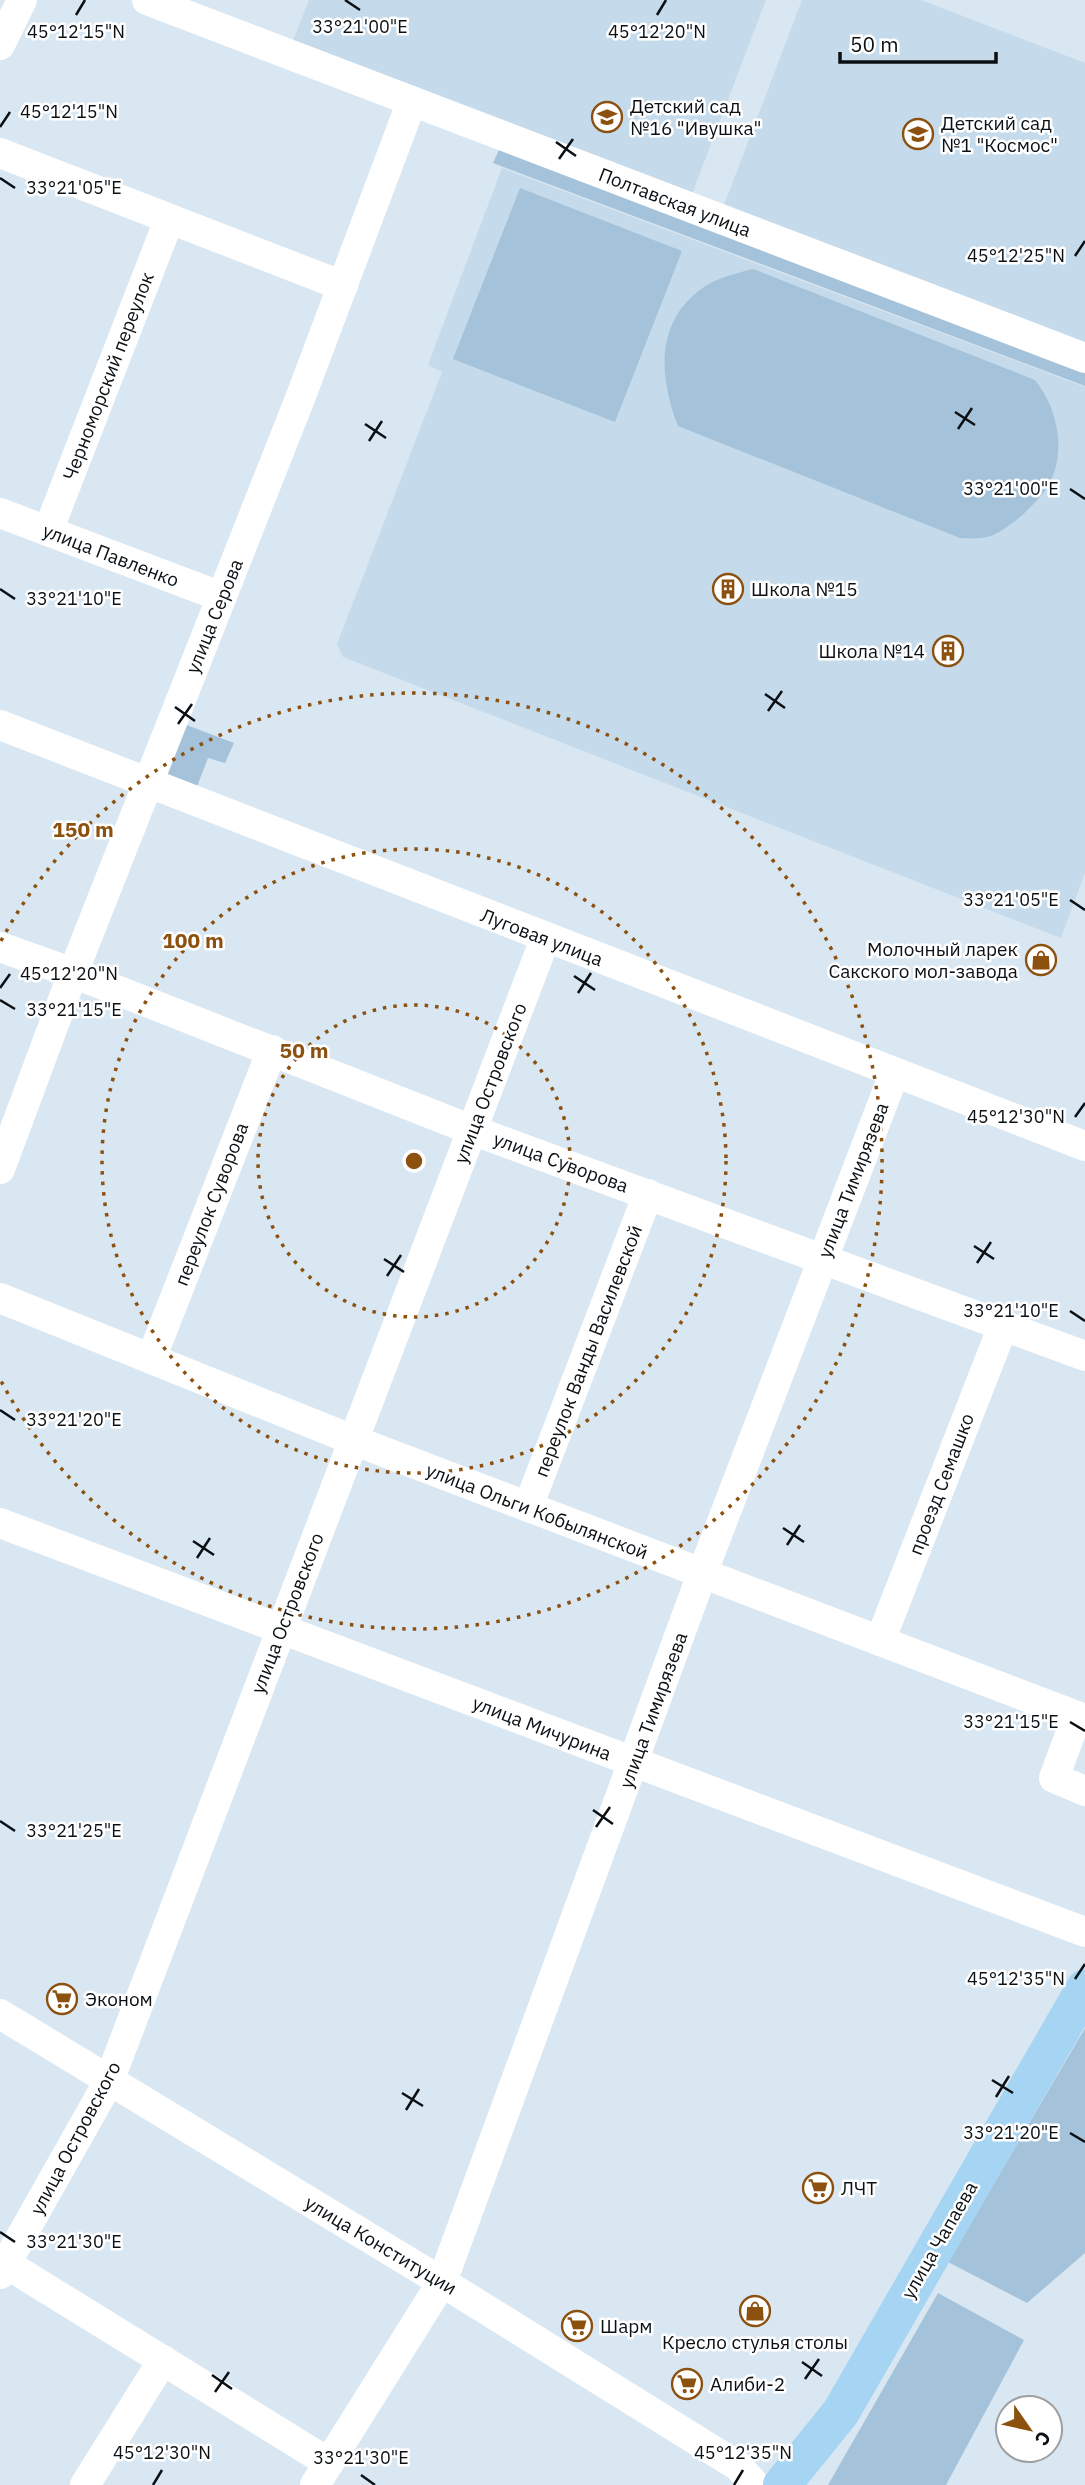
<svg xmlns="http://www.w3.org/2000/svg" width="1085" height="2485" font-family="'IBM Plex Sans',sans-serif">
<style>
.built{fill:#c5daea}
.green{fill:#a4c3da}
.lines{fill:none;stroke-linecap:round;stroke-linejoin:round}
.minor{stroke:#fff;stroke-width:30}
.major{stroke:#a6d4f3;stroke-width:38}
.ticks{fill:none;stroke:#0b1014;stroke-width:2.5}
.ring{fill:none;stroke:#8c500f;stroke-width:3.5;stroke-dasharray:3.5 7}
.labels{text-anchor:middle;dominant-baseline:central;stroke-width:5;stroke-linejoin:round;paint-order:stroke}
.poi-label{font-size:19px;fill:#0b1014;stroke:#fff;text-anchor:start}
.street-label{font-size:19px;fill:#0b1014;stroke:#fff}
.ticks-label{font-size:18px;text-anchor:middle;fill:#0b1014;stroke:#fff;stroke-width:5;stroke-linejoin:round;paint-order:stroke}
.centre{fill:#8c500f;stroke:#fff;stroke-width:3.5}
.ring-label{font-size:21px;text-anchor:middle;font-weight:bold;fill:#8c500f;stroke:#fff;stroke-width:5;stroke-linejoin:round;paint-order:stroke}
</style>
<rect width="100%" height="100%" fill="#d9e7f2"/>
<!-- built -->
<g class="built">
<polygon points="309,0 766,0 692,194 293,41"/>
<polygon points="802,0 921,0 1085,63 1085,343 724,205"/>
<polygon points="502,168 1085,387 1085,873 1061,938 343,657 337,644 442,372 428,365"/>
</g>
<!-- green -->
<g class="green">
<polygon points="502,143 1085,362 1085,386 493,163"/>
<polygon points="520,188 682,251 615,422 453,359"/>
<path d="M753,269L1035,380C1058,408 1067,454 1048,486C1041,497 1029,509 1019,518C1009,525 999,534 987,537C978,539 968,538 960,538L678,426C658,375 655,318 707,285C720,277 738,273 753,269Z"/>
<polygon points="184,724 234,743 225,763 208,758 196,789 172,780 165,771"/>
<polygon points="1085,2028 1085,2253 1027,2303 948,2262"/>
<polygon points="938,2293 1024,2340 946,2485 828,2485"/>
</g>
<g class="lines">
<!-- minor -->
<g class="minor">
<polyline points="147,0 1085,358"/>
<polyline points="0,45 22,0"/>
<polyline points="0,153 343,286"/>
<polyline points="0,513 222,597"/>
<polyline points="48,531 169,220"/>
<polyline points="0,725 1085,1146"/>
<polyline points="0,947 73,973 472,1130 1085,1356"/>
<polyline points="0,1169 73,973 301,396 412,101"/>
<polyline points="0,1298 353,1440 1077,1716 1054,1778 1085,1791"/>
<polyline points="151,1359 272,1050"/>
<polyline points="528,1507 648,1194"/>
<polyline points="0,1523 1085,1932"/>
<polyline points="880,1641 1003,1326"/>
<polyline points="0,2014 442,2282 738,2466 755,2485"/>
<polyline points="0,2260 329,2463"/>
<polyline points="0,2274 109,2081 545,939"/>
<polyline points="85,2485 163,2360"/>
<polyline points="315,2485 442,2282 702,1574 894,1074"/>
</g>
<!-- major -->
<polyline class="major" points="782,2485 841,2412 1085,1988"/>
</g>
<!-- ticks -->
<path class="ticks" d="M345,0L360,10M76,15L85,0M657,15L666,0M0,127L10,112M556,142L576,156M559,159L573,139M0,178L15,188M1075,256L1085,241M955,412L975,425M365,424L386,438M958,429L972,408M369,441L382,421M1070,489L1085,499M0,589L15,599M765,694L785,708M175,707L195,721M768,711L782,691M178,724L192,704M1070,900L1085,910M574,976L595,990M0,988L10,974M578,993L591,973M0,1000L15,1009M1075,1117L1085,1103M974,1246L994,1259M384,1259L404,1272M977,1263L991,1242M387,1276L401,1255M1070,1311L1085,1321M0,1410L15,1420M783,1528L804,1542M193,1541L214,1555M787,1545L800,1525M197,1558L210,1538M1070,1722L1085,1731M593,1810L613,1824M0,1821L15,1831M596,1827L610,1807M1075,1979L1085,1964M992,2080L1013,2093M402,2093L423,2106M996,2097L1009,2076M406,2110L419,2089M1070,2133L1085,2142M0,2232L15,2242M802,2362L822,2376M212,2375L232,2389M805,2379L819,2359M215,2392L229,2372M361,2475L375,2485M153,2485L162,2470M734,2485L743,2470"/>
<!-- distance rings -->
<g class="ring">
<circle cx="414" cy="1161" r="156"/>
<circle cx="414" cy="1161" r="312"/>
<path d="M1 941A468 468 0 1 1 1 1381"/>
</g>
<!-- icons -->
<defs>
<g id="school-ring" transform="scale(1.575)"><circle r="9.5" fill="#fff" stroke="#8c500f" stroke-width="1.5"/><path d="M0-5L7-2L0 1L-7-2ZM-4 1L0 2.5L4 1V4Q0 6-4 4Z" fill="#8c500f"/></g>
<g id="building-ring" transform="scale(1.575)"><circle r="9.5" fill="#fff" stroke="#8c500f" stroke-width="1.5"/><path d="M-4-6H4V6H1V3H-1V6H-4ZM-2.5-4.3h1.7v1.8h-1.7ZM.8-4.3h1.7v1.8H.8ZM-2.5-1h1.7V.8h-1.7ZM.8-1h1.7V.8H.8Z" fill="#8c500f"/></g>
<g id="shop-ring" transform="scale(1.575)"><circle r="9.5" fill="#fff" stroke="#8c500f" stroke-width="1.5"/><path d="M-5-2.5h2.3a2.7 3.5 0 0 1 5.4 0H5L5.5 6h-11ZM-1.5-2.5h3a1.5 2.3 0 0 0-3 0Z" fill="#8c500f"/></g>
<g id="supermarket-ring" transform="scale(1.575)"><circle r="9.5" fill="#fff" stroke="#8c500f" stroke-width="1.5"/><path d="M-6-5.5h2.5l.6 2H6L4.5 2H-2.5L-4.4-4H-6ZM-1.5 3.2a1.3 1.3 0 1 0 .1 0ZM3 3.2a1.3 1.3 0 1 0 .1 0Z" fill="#8c500f"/></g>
</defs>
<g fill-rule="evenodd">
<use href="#school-ring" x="607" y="117"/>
<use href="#school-ring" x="918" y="134"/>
<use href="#building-ring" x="728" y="589"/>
<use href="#building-ring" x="948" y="651"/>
<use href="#shop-ring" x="1041" y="960"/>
<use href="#supermarket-ring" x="62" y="1999"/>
<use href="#supermarket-ring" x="818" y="2188"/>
<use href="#shop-ring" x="755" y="2311"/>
<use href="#supermarket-ring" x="577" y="2326"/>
<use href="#supermarket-ring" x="687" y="2384"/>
</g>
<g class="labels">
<!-- poi labels -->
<g class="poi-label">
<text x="630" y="106">Детский сад<tspan x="630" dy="22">№16 "Ивушка"</tspan></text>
<text x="941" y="123">Детский сад<tspan x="941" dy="22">№1 "Космос"</tspan></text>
<text x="751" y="589">Школа №15</text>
<text x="925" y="651" text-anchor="end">Школа №14</text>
<text x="1018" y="949" text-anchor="end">Молочный ларек<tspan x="1018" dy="22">Сакского мол-завода</tspan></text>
<text x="85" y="1999">Эконом</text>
<text x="841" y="2188">ЛЧТ</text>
<text x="600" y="2326">Шарм</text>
<text x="755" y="2342" text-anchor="middle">Кресло стулья столы</text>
<text x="710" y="2384">Алиби-2</text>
</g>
<!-- street labels -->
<g class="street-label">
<text transform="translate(675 202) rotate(21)">Полтавская улица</text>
<text transform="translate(108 376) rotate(-69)">Черноморский переулок</text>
<text transform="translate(111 555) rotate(21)">улица Павленко</text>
<text transform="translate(214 616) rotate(-68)">улица Серова</text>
<text transform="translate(542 937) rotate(21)">Луговая улица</text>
<text transform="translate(490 1083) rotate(-69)">улица Островского</text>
<text transform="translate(561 1162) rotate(20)">улица Суворова</text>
<text transform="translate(853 1180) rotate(-69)">улица Тимирязева</text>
<text transform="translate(211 1204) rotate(-69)">переулок Суворова</text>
<text transform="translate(588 1351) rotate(-69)">переулок Ванды Василевской</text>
<text transform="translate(941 1484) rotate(-69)">проезд Семашко</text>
<text transform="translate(537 1511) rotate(21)">улица Ольги Кобылянской</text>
<text transform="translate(287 1613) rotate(-69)">улица Островского</text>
<text transform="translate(653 1710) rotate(-70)">улица Тимирязева</text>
<text transform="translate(542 1728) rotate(21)">улица Мичурина</text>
<text transform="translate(75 2138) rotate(-62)">улица Островского</text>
<text transform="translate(939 2240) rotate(-60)">улица Чапаева</text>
<text transform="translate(381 2245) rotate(31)">улица Конституции</text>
</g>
</g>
<g class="ticks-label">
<text x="360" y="33">33°21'00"E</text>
<text x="76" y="38">45°12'15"N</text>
<text x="657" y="38">45°12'20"N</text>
<text x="69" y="118">45°12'15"N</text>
<text x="74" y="194">33°21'05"E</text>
<text x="1016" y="262">45°12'25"N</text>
<text x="1011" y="495">33°21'00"E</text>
<text x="74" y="605">33°21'10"E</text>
<text x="1011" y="906">33°21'05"E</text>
<text x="69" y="980">45°12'20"N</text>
<text x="74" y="1016">33°21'15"E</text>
<text x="1016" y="1123">45°12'30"N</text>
<text x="1011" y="1317">33°21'10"E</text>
<text x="74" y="1426">33°21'20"E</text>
<text x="1011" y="1728">33°21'15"E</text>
<text x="74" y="1837">33°21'25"E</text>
<text x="1016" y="1985">45°12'35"N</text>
<text x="1011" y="2139">33°21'20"E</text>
<text x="74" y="2248">33°21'30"E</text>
<text x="162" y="2459">45°12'30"N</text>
<text x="743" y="2459">45°12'35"N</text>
<text x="361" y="2464">33°21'30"E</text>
</g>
<circle cx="414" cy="1161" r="10" class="centre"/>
<g class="ring-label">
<text x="83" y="837">150 m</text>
<text x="193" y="948">100 m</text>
<text x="304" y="1058">50 m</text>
</g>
<!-- north arrow -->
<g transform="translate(1029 2429) rotate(124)"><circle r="33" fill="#ffffff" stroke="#9d9fa1" stroke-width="2"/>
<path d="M0-5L12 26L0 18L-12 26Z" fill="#8c500f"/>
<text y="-10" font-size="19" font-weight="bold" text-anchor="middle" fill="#0b1014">С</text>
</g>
<!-- scale -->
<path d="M840 52v10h156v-10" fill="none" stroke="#0b1014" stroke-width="3.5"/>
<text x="850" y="52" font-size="21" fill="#0b1014" stroke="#ffffff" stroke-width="5" paint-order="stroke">50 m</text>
</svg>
